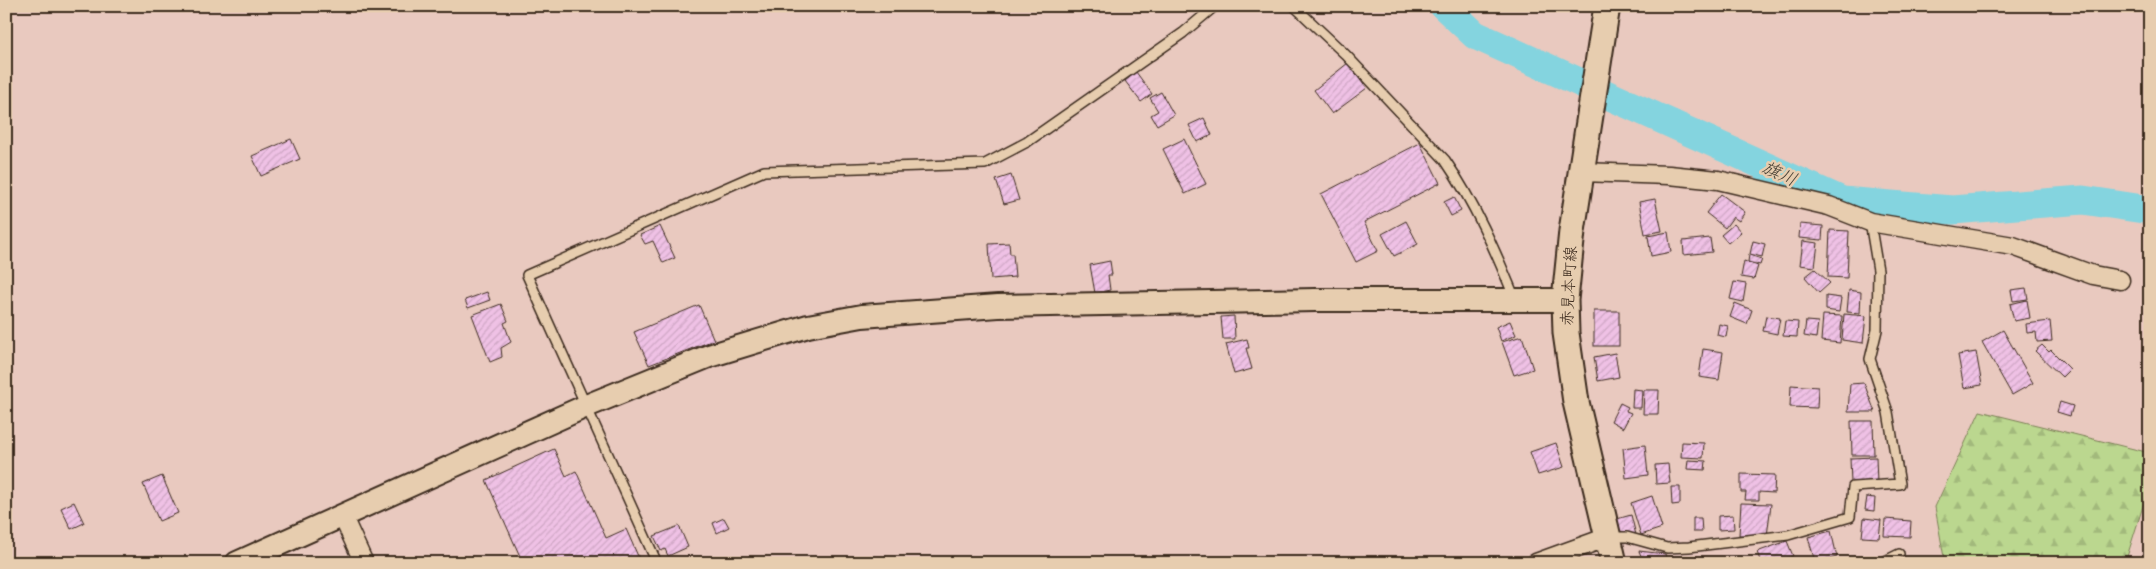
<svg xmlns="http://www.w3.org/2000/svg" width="2156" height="569" font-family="'Patrick Hand','Klee One',sans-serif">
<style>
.forest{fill:url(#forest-firs);stroke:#7b8056}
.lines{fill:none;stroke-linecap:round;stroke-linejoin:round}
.river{stroke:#84d4df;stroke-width:29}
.building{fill:url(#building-hatch);stroke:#3b2a1e}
.service-casing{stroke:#3b2a1e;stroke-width:12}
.minor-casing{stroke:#3b2a1e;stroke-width:21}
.tertiary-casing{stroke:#3b2a1e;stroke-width:26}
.secondary-casing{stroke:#3b2a1e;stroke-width:29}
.service{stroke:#e7cdaf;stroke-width:9}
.minor{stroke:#e7cdaf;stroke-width:18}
.tertiary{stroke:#e7cdaf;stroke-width:22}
.secondary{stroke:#e7cdaf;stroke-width:25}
.labels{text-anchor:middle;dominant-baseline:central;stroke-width:5;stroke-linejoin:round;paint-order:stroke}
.street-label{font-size:16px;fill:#3b2a1e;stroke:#e7cdaf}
.water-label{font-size:18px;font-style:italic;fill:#423b31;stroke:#e7cdaf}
</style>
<defs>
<pattern id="forest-firs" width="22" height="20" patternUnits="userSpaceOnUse" patternTransform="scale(1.25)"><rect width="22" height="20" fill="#bbd78f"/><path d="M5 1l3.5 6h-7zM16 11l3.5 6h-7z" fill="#a2b97b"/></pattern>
<pattern id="building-hatch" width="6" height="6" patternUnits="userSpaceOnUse" patternTransform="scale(1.25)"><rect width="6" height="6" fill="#efc1e5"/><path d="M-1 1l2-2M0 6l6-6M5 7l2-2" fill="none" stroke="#cea6c4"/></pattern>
</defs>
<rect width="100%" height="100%" fill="#e9c9bf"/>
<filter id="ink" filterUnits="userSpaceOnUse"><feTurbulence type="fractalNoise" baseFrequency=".02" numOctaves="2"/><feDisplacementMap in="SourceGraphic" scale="10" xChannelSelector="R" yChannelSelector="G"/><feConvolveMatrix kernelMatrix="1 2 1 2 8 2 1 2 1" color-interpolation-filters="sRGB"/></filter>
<g filter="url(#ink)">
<!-- forest -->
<polygon class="forest" points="1980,411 2150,453 2150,484 2125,563 1945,563 1935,507"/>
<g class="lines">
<!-- river -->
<polyline class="river" points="1444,6 1475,35 1842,201 1952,210 2083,200 2150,210"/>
</g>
<!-- building -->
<g class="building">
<polygon points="1348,63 1367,88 1332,114 1314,90"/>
<polygon points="1136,72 1152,94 1141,102 1125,81"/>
<polygon points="1161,92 1174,115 1157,125 1151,115 1158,111 1150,98"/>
<polygon points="1204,118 1212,135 1197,142 1189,125"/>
<polygon points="291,139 300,159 261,176 252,156"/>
<polygon points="1184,139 1206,184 1185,194 1163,149"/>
<polygon points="1420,143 1440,183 1364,222 1378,251 1356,262 1321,194"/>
<polygon points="1011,175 1019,200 1004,204 996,180"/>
<polygon points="1721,194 1745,212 1739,221 1733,217 1725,228 1706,213"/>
<polygon points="1454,197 1461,211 1451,216 1444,202"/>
<polygon points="1655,199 1662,231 1645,234 1639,202"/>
<polygon points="1406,221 1418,244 1394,256 1382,234"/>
<polygon points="1734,224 1741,232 1728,243 1721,235"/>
<polygon points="1800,224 1823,226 1822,240 1799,238"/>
<polygon points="660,226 675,258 663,263 653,241 645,244 640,235"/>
<polygon points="1830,230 1849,231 1847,278 1828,277"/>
<polygon points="1668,232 1671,252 1651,256 1648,236"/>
<polygon points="1710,238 1712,252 1684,255 1683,241"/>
<polygon points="1753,241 1765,244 1762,257 1750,254"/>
<polygon points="1803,241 1818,243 1815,267 1800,265"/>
<polygon points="1009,243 1010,254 1013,254 1015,277 991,279 989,244"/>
<polygon points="1749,255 1762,259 1760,265 1748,262"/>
<polygon points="1110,261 1112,275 1108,275 1110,290 1095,293 1090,265"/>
<polygon points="1744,261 1758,266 1754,279 1741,277"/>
<polygon points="1815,269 1830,283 1819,293 1805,277"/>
<polygon points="1734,282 1746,284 1743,302 1730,299"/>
<polygon points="2026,288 2028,299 2013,301 2011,290"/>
<polygon points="1849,290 1861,292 1860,313 1847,312"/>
<polygon points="487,292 490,300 468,308 465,300"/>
<polygon points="1826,296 1841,298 1839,312 1826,310"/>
<polygon points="2027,300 2030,318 2014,321 2010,304"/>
<polygon points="1735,303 1752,310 1747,324 1730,317"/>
<polygon points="501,304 508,321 504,323 511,342 501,348 502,357 490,362 472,315"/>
<polygon points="699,305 714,340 649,365 634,332"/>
<rect x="1594" y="311" width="25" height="35"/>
<polygon points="1844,314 1866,316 1863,343 1842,340"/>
<polygon points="1823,315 1842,316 1840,343 1821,341"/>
<polygon points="1234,316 1235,339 1223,339 1221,317"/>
<polygon points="1766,316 1780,318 1777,334 1763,331"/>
<polygon points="1510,321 1516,335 1501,341 1496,327"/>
<polygon points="1785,321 1798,322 1797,337 1783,336"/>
<polygon points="1806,321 1818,322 1816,338 1804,336"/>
<polygon points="2050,321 2052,341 2037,342 2036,332 2027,333 2026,324"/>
<polygon points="1719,324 1728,326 1726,337 1717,335"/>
<polygon points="2003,330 2033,383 2012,395 1982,342"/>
<polygon points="1522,336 1533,369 1514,375 1502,342"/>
<polygon points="1247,339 1249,348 1246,348 1252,369 1234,374 1226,344"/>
<polygon points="2042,345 2049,352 2051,350 2070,369 2062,377 2035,351"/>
<polygon points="1703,349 1723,352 1719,380 1699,377"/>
<polygon points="1976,352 1982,385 1964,388 1958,355"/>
<polygon points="1615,353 1619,377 1598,381 1594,357"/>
<polygon points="1864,383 1875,412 1848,412 1850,384"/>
<polygon points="1791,385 1818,387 1817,408 1790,407"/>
<polygon points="1633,389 1642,390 1641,408 1632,408"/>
<polygon points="1644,390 1659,390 1658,414 1643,414"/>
<polygon points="2060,402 2073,406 2070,416 2057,412"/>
<polygon points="1620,403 1628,407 1626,411 1631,413 1623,428 1611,421"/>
<polygon points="1851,421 1873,421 1874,455 1852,455"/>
<polygon points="1682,442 1704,443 1703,458 1681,457"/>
<polygon points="1556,443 1564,467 1538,475 1530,452"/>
<polygon points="1645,445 1648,475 1626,478 1623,448"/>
<polygon points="554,449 566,476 576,471 606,538 626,529 641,563 523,563 486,480"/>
<polygon points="1876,457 1877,483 1851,483 1850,458"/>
<polygon points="1688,460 1706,461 1705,470 1687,469"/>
<polygon points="1668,464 1670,483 1656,484 1655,465"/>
<polygon points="1741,474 1775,475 1774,493 1759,492 1759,500 1745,500 1746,492 1741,492"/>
<polygon points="162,476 178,513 159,521 143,484"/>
<polygon points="1671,487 1680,487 1680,504 1672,505"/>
<polygon points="1652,496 1662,528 1641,535 1631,503"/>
<polygon points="1867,497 1875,498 1874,511 1865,510"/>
<polygon points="74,502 84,523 71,529 61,508"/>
<polygon points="1741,503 1771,504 1767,536 1739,535"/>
<polygon points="1631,515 1636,535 1620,532 1617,519"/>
<polygon points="1733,515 1734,529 1718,530 1718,516"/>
<polygon points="724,518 729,527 717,533 713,523"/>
<polygon points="1693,518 1701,518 1702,532 1693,532"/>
<polygon points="1864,518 1881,520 1879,538 1862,537"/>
<polygon points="1885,519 1911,521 1910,537 1884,536"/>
<polygon points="679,526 688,547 668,556 665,549 661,551 654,536"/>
<polygon points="1831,531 1837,557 1815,562 1808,537"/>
<polygon points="1787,541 1793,556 1787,558 1789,563 1761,563 1757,552"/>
<polygon points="1639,551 1665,554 1668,562 1644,563"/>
</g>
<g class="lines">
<!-- service casing -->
<g class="service-casing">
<g id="service">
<path d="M1294,6L1346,55L1445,160C1474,202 1496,252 1515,299"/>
<polyline points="1611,537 1627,537 1667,548 1689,547 1788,535 1850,517 1853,487 1900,484 1888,412 1870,359 1877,330 1878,270 1870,222"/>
<polyline points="657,563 527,275 764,171 985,164 1027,142 1183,33 1215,6"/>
<polyline points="1881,563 1899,554"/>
</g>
</g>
<!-- minor casing -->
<g class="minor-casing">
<g id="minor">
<polyline points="1581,172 1669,175 1718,180 1829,206 1870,222 2013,246 2093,275 2120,280"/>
<polyline points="342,515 364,563"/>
<polyline points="1536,563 1608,537"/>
</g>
</g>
<!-- tertiary casing -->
<g class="tertiary-casing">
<polyline id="tertiary" points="237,563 584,407 709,356 808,326 862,316 998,306 1315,300 1565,300"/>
</g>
<!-- secondary casing -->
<g class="secondary-casing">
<polyline id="secondary" points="1607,6 1572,231 1565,300 1566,333 1576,402 1614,563"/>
</g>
<!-- service -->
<use href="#service" class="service"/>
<!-- minor -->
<use href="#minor" class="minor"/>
<!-- tertiary -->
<use href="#tertiary" class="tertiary"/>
<!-- secondary -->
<use href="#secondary" class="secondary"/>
</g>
</g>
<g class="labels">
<!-- street labels -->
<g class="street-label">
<text transform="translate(1568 286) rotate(-87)">赤見本町線</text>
</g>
<!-- water labels -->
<g class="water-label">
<text transform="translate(1780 173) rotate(24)">旗川</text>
</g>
</g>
<!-- margin -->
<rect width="2156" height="569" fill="none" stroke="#e7cdaf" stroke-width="25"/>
<rect x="12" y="12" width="2131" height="544" fill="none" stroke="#3b2a1e" stroke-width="2" filter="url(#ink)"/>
</svg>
